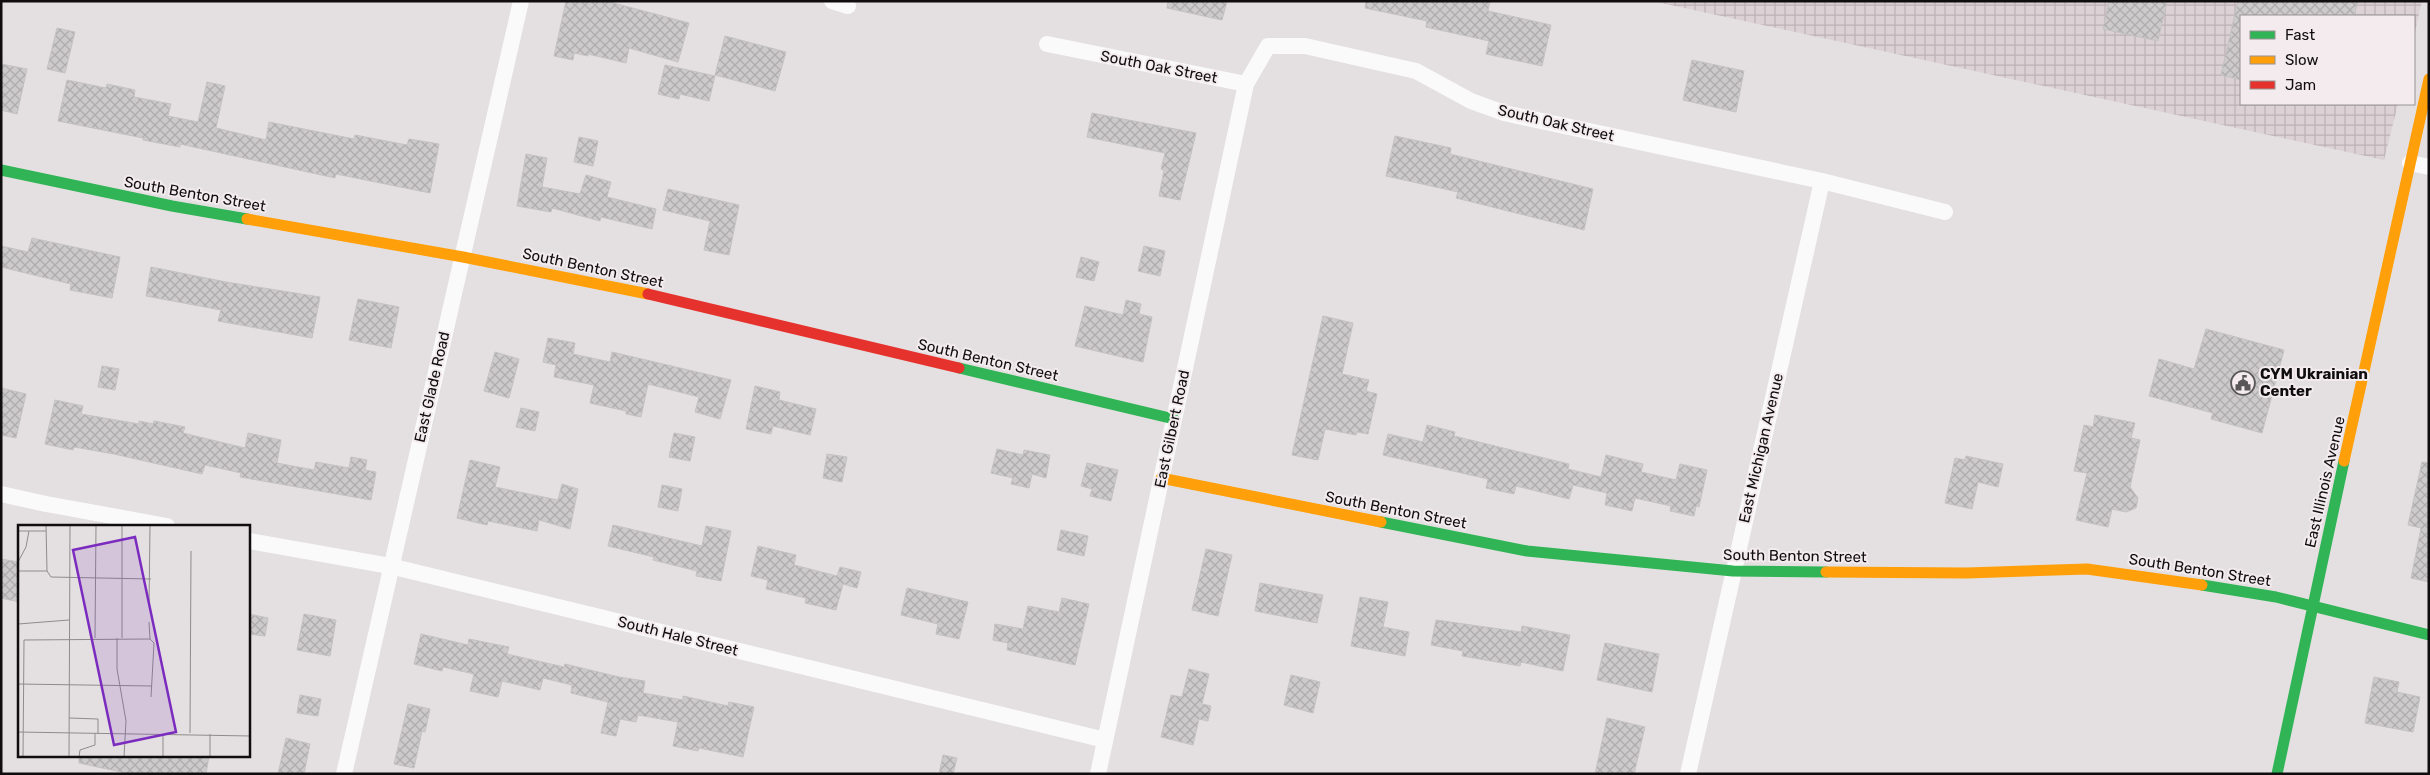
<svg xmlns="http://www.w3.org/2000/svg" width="2430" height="775" font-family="Rubik,sans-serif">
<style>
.industrial{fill:url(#industrial-grid)}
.building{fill:url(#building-cross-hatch);stroke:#c5c2c3}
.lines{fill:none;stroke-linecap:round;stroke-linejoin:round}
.street{stroke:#fbfafa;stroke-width:16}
.fast{stroke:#30b455;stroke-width:11}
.slow{stroke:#ff9f0a;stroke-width:11}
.jam{stroke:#e5322d;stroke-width:11}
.labels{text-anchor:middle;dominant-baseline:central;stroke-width:4;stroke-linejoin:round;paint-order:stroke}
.street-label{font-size:15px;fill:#100d0e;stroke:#f3ebed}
.poi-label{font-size:15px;font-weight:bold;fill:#100d0e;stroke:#f3ebed;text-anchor:start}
.inset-road{fill:none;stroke:#8f8c8d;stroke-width:1}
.view{fill:#7b2cbf;fill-opacity:0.15;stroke:#7b2cbf;stroke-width:2.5}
.inset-edge{fill:none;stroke:#100d0e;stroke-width:2.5}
</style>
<defs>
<pattern id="industrial-grid" width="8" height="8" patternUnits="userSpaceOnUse" patternTransform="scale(1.25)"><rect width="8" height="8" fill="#dcd1d4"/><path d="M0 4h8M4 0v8" fill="none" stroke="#bcb2b5"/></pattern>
<pattern id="building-cross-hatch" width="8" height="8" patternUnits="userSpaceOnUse" patternTransform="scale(1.25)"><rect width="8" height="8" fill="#cccacb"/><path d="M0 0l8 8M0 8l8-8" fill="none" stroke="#aeacad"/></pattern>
</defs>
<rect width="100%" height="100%" fill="#e4e0e1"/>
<!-- industrial -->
<polygon class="industrial" points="1652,1 2422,1 2414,36 2414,16 2241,16 2241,104 2398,104 2384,160"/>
<!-- building -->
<g class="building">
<polygon points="566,1 606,1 689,23 678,62 629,48 626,63 588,54 588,56 574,53 573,60 554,56"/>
<polygon points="1168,1 1227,1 1222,20 1167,8"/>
<polygon points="1366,1 1490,1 1488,11 1551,25 1542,66 1486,54 1489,41 1426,27 1427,21 1365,8"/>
<polygon points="2109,1 2167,1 2158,41 2103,29"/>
<polygon points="2238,1 2358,1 2354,16 2241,16 2241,80 2221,75"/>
<polygon points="57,28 75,32 65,73 47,69"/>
<polygon points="725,36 786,52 775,91 715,75"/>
<polygon points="1692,60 1744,71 1736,112 1683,100"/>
<polygon points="1,64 27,69 17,114 1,110"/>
<polygon points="665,65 715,76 709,101 680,94 679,99 658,94"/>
<polygon points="67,80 106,88 107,84 135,90 134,97 171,104 168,116 198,122 207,82 225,86 216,128 266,140 269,122 354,139 355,135 407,145 409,139 439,144 430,193 336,174 335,178 180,144 180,147 143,140 143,138 58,121"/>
<polygon points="1092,113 1196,133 1180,200 1159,196 1164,170 1161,169 1165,153 1087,137"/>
<polygon points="1395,136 1451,148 1450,154 1593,189 1584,230 1456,198 1458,192 1386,176"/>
<polygon points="579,137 598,141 593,166 574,162"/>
<polygon points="526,154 547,158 542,187 580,194 586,175 611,182 607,197 656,209 652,229 601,217 600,221 552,208 551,212 517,206"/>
<polygon points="668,189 739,205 729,255 704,250 710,221 663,210"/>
<polygon points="32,238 120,257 112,298 70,290 71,284 1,267 1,246 28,252"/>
<polygon points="1144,246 1165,251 1160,276 1138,271"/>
<polygon points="1081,257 1099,262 1094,281 1076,277"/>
<polygon points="151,267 226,282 320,297 312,338 218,321 221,310 146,296"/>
<polygon points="358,299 399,307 391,348 349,340"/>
<polygon points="1126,300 1141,304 1139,314 1152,317 1143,362 1075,346 1085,306 1123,315"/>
<polygon points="1323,316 1353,323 1342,374 1369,380 1366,391 1377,394 1368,434 1357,432 1356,435 1325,429 1318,460 1292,455"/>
<polygon points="2206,329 2284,350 2262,433 2211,419 2213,413 2149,396 2159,359 2194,369"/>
<polygon points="548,338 575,343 573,354 610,362 612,352 731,380 720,419 695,412 699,397 648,384 641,417 626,414 626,411 590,403 594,385 554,377 556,365 543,362"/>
<polygon points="495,352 519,359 509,398 484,391"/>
<polygon points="102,366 119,369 115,390 98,387"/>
<polygon points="755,386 780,392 779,400 816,409 810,435 773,426 771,434 746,429"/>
<polygon points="1,388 26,394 16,438 1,435"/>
<polygon points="55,400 83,406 81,414 139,424 139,421 153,424 154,421 185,427 183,433 245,448 248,433 281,440 277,463 314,470 316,462 349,468 351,457 367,460 365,470 376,472 371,500 240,477 241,473 205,465 202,474 114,454 74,447 73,450 45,444"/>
<polygon points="521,408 539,412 535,431 516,427"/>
<polygon points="2095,415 2135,423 2131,438 2140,440 2130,487 2138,498 2136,508 2126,512 2112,509 2108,527 2076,520 2087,473 2074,471 2084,425 2093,427"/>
<polygon points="1427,425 1455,432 1454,436 1569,464 1568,469 1601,477 1606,455 1643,464 1641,472 1676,480 1680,464 1707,470 1699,507 1696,506 1694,516 1670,511 1671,506 1635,498 1632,511 1605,505 1607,493 1573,485 1569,499 1516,486 1514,494 1486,488 1488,479 1383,455 1388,434 1423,442"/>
<polygon points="674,433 695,437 690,461 669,457"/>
<polygon points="997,449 1023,455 1024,450 1050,455 1046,478 1032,474 1029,488 1011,484 1013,478 991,473"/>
<polygon points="827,454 847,457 842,482 823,478"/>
<polygon points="1966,456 2003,464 1998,487 1978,482 1972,509 1945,503 1955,458 1965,460"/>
<polygon points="470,460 500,467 495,487 558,500 562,484 578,489 570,529 539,520 537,531 488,521 487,525 457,518"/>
<polygon points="2422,462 2429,463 2429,582 2411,578 2421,528 2408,525"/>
<polygon points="1087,463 1118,470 1111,501 1090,496 1092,489 1081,486"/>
<polygon points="662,485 682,489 678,511 658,507"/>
<polygon points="613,525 702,546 706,526 731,531 721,581 696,576 697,571 653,560 654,557 608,546"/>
<polygon points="1061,530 1088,536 1084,556 1057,550"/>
<polygon points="758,546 796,555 794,565 837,576 840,567 861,572 857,588 843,584 836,610 805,603 806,598 766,589 768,580 751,576"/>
<polygon points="1206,549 1232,555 1218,616 1192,610"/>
<polygon points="1,559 19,562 19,602 1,598"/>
<polygon points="1260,583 1323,595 1317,623 1255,611"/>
<polygon points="907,588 968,602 959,639 936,634 938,624 901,615"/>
<polygon points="1360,597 1388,602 1383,627 1409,632 1405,656 1351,646"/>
<polygon points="1062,598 1089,604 1075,665 1007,650 1008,643 993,640 995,624 1023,629 1028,606 1059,612"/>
<polygon points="249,614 268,618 265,636 249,634"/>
<polygon points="304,614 336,620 330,656 297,650"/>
<polygon points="1436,620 1521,632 1522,626 1570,635 1563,671 1521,662 1520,666 1462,656 1463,651 1431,645"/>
<polygon points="421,634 468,645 469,639 509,647 507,654 564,667 565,664 619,677 645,681 643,693 683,700 683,696 728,706 729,702 754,707 743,757 699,748 698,751 673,746 678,722 638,715 636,722 620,719 616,736 601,733 608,702 571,693 572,685 543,678 540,690 502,681 498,697 470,691 474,674 443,667 442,671 414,664"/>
<polygon points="1605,643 1659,654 1652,692 1597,680"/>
<polygon points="1189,669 1209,674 1202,704 1211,706 1208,721 1199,719 1193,745 1161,737 1171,695 1182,697"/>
<polygon points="1291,675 1320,682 1313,713 1284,705"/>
<polygon points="2374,677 2399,682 2397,692 2420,697 2413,732 2365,723"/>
<polygon points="300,695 321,699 318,716 297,713"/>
<polygon points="408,704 430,709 425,732 422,731 414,768 394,764"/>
<polygon points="1607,718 1645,727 1634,774 1595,774"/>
<polygon points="286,738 310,744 304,774 278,774"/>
<polygon points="943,755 957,758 953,774 939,774"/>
<polygon points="79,756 209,756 206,774 130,774 79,763"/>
</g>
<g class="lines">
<!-- street -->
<g class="street">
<polyline points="832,1 848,6"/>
<polyline points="1047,44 1246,84 1268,46 1305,46 1416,71 1471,101 1504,113 1822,181 1945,212"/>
<polyline points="2410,163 2429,167"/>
<polyline points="1,494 46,504 167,526"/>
<polyline points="249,541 390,566 1105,740"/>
<polyline points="344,774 521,1"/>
<polyline points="1098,774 1246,84"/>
<polyline points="1688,774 1822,181"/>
</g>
<!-- fast -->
<g class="fast">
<polyline points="1,170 172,206 247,219"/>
<polyline points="959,368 1174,419"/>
<polyline points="1381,522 1527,551 1733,571 1826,572"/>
<polyline points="2202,585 2276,597 2429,635"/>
<polyline points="2277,774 2344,461"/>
</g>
<!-- slow -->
<g class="slow">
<polyline points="247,219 463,257 648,294"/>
<polyline points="2344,461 2429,79"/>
<polyline points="1161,478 1381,522"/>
<polyline points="1826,572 1967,573 2087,569 2202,585"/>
</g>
<!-- jam -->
<polyline class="jam" points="648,294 959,368"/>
</g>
<!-- icons -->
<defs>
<g id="civic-ring" transform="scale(1.25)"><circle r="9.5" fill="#f3ebed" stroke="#5a5758" stroke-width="1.5"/><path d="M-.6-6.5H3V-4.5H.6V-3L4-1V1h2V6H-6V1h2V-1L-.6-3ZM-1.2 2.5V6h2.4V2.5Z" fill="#5a5758"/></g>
</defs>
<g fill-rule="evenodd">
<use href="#civic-ring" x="2243" y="383"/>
</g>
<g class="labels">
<!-- street labels -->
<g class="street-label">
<text transform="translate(1159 67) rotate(11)">South Oak Street</text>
<text transform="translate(1556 123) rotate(13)">South Oak Street</text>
<text transform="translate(195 194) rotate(10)">South Benton Street</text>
<text transform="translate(593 268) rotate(12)">South Benton Street</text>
<text transform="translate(988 360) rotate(13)">South Benton Street</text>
<text transform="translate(432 387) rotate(-77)">East Glade Road</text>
<text transform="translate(1172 429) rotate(-78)">East Gilbert Road</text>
<text transform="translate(1761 448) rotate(-77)">East Michigan Avenue</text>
<text transform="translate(2325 482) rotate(-77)">East Illinois Avenue</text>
<text transform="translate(1396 510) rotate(11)">South Benton Street</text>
<text transform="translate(1795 556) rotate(1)">South Benton Street</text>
<text transform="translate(2200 570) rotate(9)">South Benton Street</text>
<text transform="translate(678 636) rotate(14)">South Hale Street</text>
</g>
<!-- poi labels -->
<g class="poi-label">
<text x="2260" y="374">CYM Ukrainian<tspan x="2260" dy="17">Center</tspan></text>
</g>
</g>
<!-- overview -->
<g transform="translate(18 525)">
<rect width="232" height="232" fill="#e4e0e1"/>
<path class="inset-road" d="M28,0L29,46L33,52L133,54M0,6H28M0,37L8,22L11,6M0,46H29M131,80L132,0M131,97L132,114L136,118L133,172M0,99L51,95M77,113L78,0M99,113V144L108,196L106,232M104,113V0M0,159L134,161M51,193L80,194V208M0,207L233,211M172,208L173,26M5,232L6,115L132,114M51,232L52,0M61,232L62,225L77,220V208M145,232V210M192,232V209"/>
<path class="view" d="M117,12L158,207L96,220L55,25Z"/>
<rect width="232" height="232" class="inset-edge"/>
</g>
<!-- border -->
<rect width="2430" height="775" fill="none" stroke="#100d0e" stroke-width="5"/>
<!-- legend -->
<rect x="2240" y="15" width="175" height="90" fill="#f3ebed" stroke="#989294"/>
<rect x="2250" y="31" width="25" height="8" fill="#30b455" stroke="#989294"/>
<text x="2285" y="40" font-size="15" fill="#100d0e">Fast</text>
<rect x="2250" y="56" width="25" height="8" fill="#ff9f0a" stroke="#989294"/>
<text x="2285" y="65" font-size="15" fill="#100d0e">Slow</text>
<rect x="2250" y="81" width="25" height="8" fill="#e5322d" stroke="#989294"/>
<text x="2285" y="90" font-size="15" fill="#100d0e">Jam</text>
</svg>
